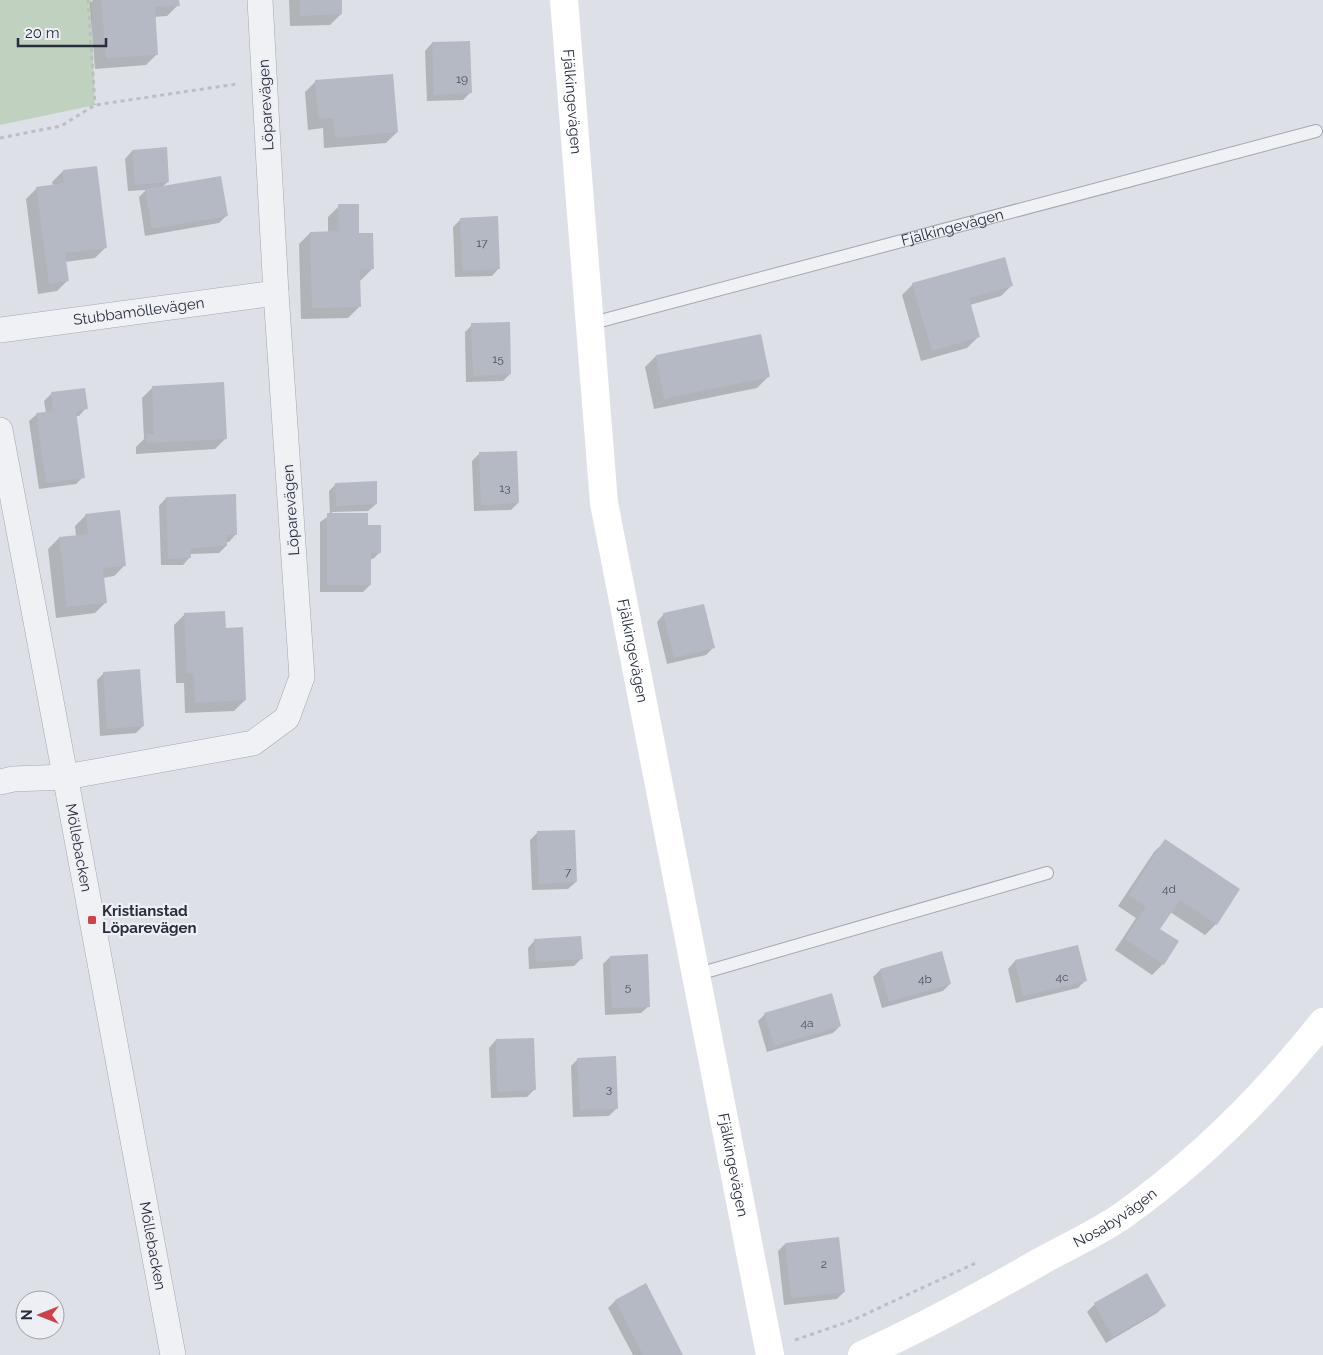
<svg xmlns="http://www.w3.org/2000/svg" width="1323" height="1355" font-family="Raleway,sans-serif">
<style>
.green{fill:#c1d1bf}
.shadow{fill:#0003}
.building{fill:#b5b9c4}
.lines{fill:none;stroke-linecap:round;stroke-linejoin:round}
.lane-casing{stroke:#a3a7b1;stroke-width:14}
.street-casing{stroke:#a3a7b1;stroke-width:26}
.path{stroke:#bcbec5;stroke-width:3;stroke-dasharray:4 4;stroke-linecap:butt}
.lane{stroke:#f0f1f5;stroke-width:12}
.street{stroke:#f0f1f5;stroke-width:25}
.secondary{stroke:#fff;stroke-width:28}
.poi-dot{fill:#cb434a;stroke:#edeff5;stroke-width:2}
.labels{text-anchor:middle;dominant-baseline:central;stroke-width:4.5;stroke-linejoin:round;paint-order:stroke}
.number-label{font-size:12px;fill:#4a505f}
.street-label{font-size:15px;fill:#272d3d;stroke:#edeff5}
.poi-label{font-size:15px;font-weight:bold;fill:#272d3d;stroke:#edeff5;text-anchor:start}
</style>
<rect width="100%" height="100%" fill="#dde0e7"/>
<!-- green -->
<polygon class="green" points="0,0 91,0 95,105 0,125"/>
<!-- shadow -->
<g class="shadow">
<polygon points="93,0 178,0 178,5 167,16 154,17 157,54 146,65 95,69 90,3"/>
<polygon points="289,0 341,0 341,14 330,25 290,26"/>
<polygon points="432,43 471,92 463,100 427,101 425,51"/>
<polygon points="316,81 397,132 386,143 324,148 323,128 308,130 305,92"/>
<polygon points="132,151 168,182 162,187 226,216 219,223 145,236 139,197 146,190 128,191 125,159"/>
<polygon points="63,171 106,247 95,258 65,262 68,280 57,291 38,294 26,199 37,188 53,186 52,182"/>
<polygon points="339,206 358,235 372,269 361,280 359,280 359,307 348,318 301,319 299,244 310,233 328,232 328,217"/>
<polygon points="461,219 499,268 492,276 455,277 453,227"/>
<polygon points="913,284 1012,285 1001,296 970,305 978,337 967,348 921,361 902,295"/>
<polygon points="472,325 510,374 503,381 466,382 465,332"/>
<polygon points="656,356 768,377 757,388 654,409 645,367"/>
<polygon points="153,387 226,438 215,449 136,454 136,447 144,439 142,398"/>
<polygon points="52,393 86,408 79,416 76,416 83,477 76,484 39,489 29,421 37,414 46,413 44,401"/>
<polygon points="479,454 518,503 511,510 474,511 472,461"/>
<polygon points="336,484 376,504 368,511 332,512 332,515 367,526 380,552 373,559 370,559 370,585 363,592 320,592 320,522 330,515 329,491"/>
<polygon points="166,498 236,534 229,542 226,542 226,546 219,553 190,554 190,557 183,565 161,565 159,506"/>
<polygon points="86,515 125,565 114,576 103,578 106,602 95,613 56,618 48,549 59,538 76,536 75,526"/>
<polygon points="185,614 225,630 245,700 234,711 185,713 184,683 176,683 174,625"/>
<polygon points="664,614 713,648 706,655 667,664 657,622"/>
<polygon points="104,673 143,726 136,733 100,736 97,680"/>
<polygon points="537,833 576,882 568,889 532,890 530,840"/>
<polygon points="1165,841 1216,924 1205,935 1170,912 1158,929 1163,964 1152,975 1115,950 1136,918 1118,906 1154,852"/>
<polygon points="535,940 581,959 574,966 529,969 528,948"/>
<polygon points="1077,946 1085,981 1078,988 1016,1003 1008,969 1015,961"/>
<polygon points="941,953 950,984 943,991 882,1008 873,977 880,970"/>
<polygon points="610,957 649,1006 641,1013 605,1015 603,964"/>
<polygon points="765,1014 840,1026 833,1033 767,1052 758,1021"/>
<polygon points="496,1040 534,1090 527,1097 491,1098 489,1048"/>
<polygon points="578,1059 617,1108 609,1116 573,1117 571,1066"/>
<polygon points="785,1244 844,1292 837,1299 784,1305 778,1251"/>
<polygon points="1146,1275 1164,1306 1157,1313 1106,1343 1087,1312 1095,1304"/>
<polygon points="646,1285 682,1355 633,1355 608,1308 615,1301"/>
</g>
<!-- building -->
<g class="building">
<polygon points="101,0 179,0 180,6 155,7 158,55 106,58"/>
<polygon points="300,0 342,0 342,14 300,16"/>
<polygon points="470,41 472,93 434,95 432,42"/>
<polygon points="393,74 398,132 335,138 333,118 318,119 315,80"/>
<polygon points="167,147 169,182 135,185 132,150"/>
<polygon points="97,166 107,248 65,253 69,281 49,284 36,187 64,183 63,170"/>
<polygon points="221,176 228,216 152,229 145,189"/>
<polygon points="338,204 359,204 359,233 373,233 374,269 360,270 361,307 312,308 310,232 339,231"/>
<polygon points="498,216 500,269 462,271 460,218"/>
<polygon points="1005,257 1013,286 969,298 980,337 932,351 912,283"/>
<polygon points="510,322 511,374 473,376 471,323"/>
<polygon points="761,334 770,377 664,399 656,355"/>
<polygon points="224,382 227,439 147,443 146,434 154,434 152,386"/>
<polygon points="85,388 88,409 76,411 85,478 46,483 36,413 53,411 51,392"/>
<polygon points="517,451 519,503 481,505 479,452"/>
<polygon points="377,481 377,504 336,506 335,483"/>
<polygon points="236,494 237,535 227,535 227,546 191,548 191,558 168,559 166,497"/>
<polygon points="120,510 126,566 103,568 107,603 67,607 59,537 88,534 85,514"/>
<polygon points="327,513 368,513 368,525 381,525 381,553 371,553 371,585 327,585"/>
<polygon points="704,604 715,648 674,658 663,613"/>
<polygon points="225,611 226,628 243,627 246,700 195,703 194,673 187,673 184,613"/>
<polygon points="140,669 144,726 107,729 103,672"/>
<polygon points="575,830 577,882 539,884 537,831"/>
<polygon points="1165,839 1240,889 1217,925 1180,900 1160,929 1179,941 1164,965 1125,939 1146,907 1128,895"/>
<polygon points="581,936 583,959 536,962 534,939"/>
<polygon points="1078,945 1087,981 1023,996 1015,960"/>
<polygon points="942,951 951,984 889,1002 880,969"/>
<polygon points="648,954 650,1007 612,1008 610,956"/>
<polygon points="832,993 841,1026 774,1046 764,1013"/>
<polygon points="534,1038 536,1090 497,1092 496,1039"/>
<polygon points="616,1056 618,1109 580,1110 577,1058"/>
<polygon points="839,1237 845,1292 791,1298 785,1243"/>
<polygon points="1147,1273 1166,1306 1113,1337 1094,1303"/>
<polygon points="646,1283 683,1355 643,1355 615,1300"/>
</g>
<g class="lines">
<!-- lane casing -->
<g class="lane-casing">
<g id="lane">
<path id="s1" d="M589,324L1316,131"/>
<polyline points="695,975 1047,873"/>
</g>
</g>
<!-- street casing -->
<g class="street-casing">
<g id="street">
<path id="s2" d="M0,330L276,293"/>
<path id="s3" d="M0,430C59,738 115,1047 173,1355"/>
<polyline points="0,782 13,779 66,777 253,743 287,718 302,677 276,293 260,0"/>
</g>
</g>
<!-- path -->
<g class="path">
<polyline points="88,0 95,105"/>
<polyline points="0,138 61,126 95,105 237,84"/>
<polyline points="795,1340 853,1320 978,1262"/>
</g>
<!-- lane -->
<use href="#lane" class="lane"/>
<!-- street -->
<use href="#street" class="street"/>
<!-- secondary -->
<g class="secondary">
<path id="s4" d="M564,0L604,503L770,1355"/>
<path id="s5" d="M862,1355C924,1327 984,1294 1043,1260C1069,1246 1097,1233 1122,1216C1198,1162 1265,1095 1323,1022"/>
</g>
</g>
<!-- markers -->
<rect class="poi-dot" x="87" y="915" width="10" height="10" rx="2.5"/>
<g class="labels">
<!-- number labels -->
<g class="number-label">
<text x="462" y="79">19</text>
<text x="482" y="243">17</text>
<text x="498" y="359">15</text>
<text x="505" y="488">13</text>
<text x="568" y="872">7</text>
<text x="1169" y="889">4d</text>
<text x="1062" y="977">4c</text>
<text x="925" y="979">4b</text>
<text x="628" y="987">5</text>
<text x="807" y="1023">4a</text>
<text x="609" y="1089">3</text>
<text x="824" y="1264">2</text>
</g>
<!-- street labels -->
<g class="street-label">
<text stroke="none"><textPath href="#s4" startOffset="102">Fjälkingevägen</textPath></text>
<text transform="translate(266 105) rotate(-93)">Löparevägen</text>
<text stroke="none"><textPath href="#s1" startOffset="376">Fjälkingevägen</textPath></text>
<text stroke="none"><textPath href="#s2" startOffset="140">Stubbamöllevägen</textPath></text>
<text transform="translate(291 510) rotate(-94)">Löparevägen</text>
<text stroke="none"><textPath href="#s4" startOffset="655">Fjälkingevägen</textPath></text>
<text stroke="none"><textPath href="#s3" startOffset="425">Möllebacken</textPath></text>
<text stroke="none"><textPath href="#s4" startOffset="1179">Fjälkingevägen</textPath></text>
<text stroke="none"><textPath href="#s5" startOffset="288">Nosabyvägen</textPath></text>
<text stroke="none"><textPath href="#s3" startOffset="830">Möllebacken</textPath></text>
</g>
<!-- poi labels -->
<g class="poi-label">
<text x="102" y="911">Kristianstad<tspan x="102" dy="17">Löparevägen</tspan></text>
</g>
</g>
<!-- north arrow -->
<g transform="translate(40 1315) rotate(270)"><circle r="24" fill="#edeff5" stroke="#9ea1ab"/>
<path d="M0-4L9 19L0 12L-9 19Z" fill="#cb434a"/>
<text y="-8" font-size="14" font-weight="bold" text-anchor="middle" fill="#272d3d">N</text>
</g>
<!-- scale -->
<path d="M18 38v8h88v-8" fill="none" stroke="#272d3d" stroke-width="2.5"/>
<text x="25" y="38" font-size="15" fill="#272d3d" stroke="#edeff5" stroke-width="4" paint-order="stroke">20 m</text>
</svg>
